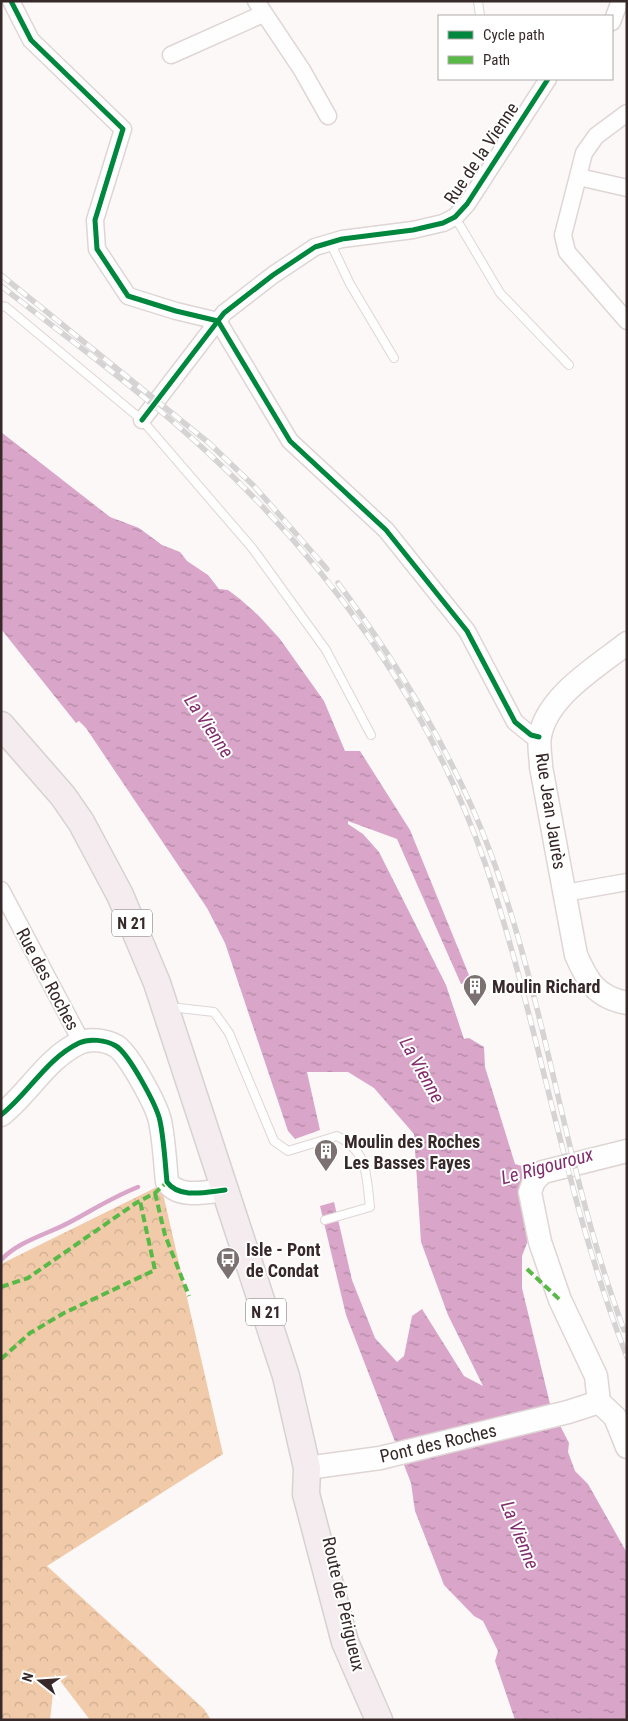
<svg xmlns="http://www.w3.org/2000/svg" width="628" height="1721" font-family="'Roboto Condensed',sans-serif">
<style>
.forest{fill:url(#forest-crowns)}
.water{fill:url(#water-ripples)}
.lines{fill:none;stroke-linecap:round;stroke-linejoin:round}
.stream{stroke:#d9a6c9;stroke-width:4.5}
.lane-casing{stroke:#dfd5d5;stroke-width:10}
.street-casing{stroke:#dfd5d5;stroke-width:19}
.secondary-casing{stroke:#dfd5d5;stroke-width:25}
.primary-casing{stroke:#d6d2d2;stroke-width:29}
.lane{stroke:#fffefe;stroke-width:8}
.street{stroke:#fffefe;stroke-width:16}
.secondary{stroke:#fffefe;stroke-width:22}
.primary{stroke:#f4ecef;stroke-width:26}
.rail-casing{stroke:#d5d3d3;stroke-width:5.5}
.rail{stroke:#fff;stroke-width:4;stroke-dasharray:11;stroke-linecap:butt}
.quiet{stroke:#58b947;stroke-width:4;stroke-dasharray:8 4;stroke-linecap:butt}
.cycleway-casing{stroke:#fff;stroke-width:8}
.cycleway{stroke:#00873e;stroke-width:5}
.labels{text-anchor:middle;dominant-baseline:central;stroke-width:4;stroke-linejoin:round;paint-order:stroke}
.shield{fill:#fff;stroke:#736969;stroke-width:1}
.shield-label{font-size:16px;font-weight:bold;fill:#372929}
.street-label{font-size:18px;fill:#372929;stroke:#fff}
.poi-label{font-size:18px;font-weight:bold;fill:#372929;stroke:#fff;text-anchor:start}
.water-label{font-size:19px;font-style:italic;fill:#822e6e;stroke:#fff}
</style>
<defs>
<pattern id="forest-crowns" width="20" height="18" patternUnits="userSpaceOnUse" patternTransform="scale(1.25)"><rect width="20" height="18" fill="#f0caa9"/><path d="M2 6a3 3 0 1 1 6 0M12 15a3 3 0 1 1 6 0" fill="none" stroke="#ceae91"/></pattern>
<pattern id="water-ripples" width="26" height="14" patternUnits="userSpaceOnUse" patternTransform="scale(1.25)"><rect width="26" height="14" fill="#d9a6c9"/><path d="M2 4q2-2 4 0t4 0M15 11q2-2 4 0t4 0" fill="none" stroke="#b187a3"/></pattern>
</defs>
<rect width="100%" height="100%" fill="#fcf8f8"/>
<!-- forest -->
<polygon class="forest" points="161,1185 223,1454 47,1566 204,1709 211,1720 90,1720 55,1674 50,1720 1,1720 1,1264"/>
<!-- water -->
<polygon class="water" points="1,432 110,517 139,528 162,545 180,552 187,561 208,575 219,589 228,590 240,599 259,616 280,639 324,701 345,751 360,751 410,830 471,980 461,984 397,839 348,821 348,824 363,834 379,852 446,985 464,1039 469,1038 484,1047 485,1067 515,1164 522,1166 543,1162 544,1169 525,1174 524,1179 531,1233 522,1256 522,1288 551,1408 569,1443 568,1452 575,1471 588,1484 627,1553 627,1720 515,1720 495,1661 498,1651 483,1621 474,1616 444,1585 415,1511 411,1483 346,1315 320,1206 334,1202 352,1280 375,1338 397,1362 404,1356 412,1316 422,1309 464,1376 483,1386 448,1315 421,1242 414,1134 374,1088 348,1072 307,1072 320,1130 295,1139 288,1131 225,943 207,908 86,728 79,721 76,723 1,629"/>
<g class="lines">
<!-- stream -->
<path class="stream" d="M1,1260C20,1240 49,1234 72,1221C96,1208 113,1197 138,1187"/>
<!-- lane casing -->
<g class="lane-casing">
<g id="lane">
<polyline points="478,1 480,16"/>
<polyline points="455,217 500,293 569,365"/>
<polyline points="330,242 350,284 394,358"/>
<polyline points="1,306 6,307 142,420 253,549 326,650 371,735"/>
<path d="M170,1007L214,1012L229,1033L274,1141L288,1151L337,1136C369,1152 366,1175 370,1207L325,1220"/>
</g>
</g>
<!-- street casing -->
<g class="street-casing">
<g id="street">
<polyline points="11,1 31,40 123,129 95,220 97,249 128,296 176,311 218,321 290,441 386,530 467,631 515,722 531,735 539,737"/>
<polyline points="256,1 302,70 328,116"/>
<polyline points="612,22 620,1"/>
<polyline points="171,55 263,14"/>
<polyline points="627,113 596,136 584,153 563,235 567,252 627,321"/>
<polyline points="579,177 627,188"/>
<polyline points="142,420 224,313 273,275 315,247 342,239 413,230 443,223 455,217 467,204 548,79"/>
<polyline points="1,890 81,1041"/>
<polyline points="565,893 627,882"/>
</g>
</g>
<!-- secondary casing -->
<g class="secondary-casing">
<g id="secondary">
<path d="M627,643C597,667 547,696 540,736C538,746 541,757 541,767L576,955C588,982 596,997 627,1003"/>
<path d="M1,1115C29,1093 46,1059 79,1043C89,1038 106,1040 116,1046C129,1054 157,1106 160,1121C164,1140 165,1162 167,1182C179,1199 206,1192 225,1190"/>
<polyline points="599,1402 596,1376 560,1300 540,1242 530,1192 534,1181 543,1172 627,1151"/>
<polyline points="307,1468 380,1458 568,1412 599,1402 615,1417 627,1447"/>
</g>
</g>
<!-- primary casing -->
<g class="primary-casing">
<polyline id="primary" points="1,725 63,796 81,822 120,895 157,983 286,1376 307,1468 306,1494 345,1642 379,1720"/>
</g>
<!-- lane -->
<use href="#lane" class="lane"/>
<!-- street -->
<use href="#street" class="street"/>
<!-- secondary -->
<use href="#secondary" class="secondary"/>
<!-- primary -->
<use href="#primary" class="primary"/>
<!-- rail casing -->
<g class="rail-casing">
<g id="rail">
<polyline points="1,275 209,443 254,486 327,569"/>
<path d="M1,286C70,340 142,392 206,451C328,563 431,706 485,863C540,1025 564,1196 627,1357"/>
<path d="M338,583C400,667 454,755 491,854C548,1009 566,1176 624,1330"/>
</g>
</g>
<!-- rail -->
<use href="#rail" class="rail"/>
<!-- quiet -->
<g class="quiet">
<polyline points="155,1193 165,1235 189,1296"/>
<polyline points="527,1269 560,1300"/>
<polyline points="1,1287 28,1278 136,1203 155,1193 167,1182"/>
<polyline points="1,1359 30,1333 64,1313 155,1270 140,1201"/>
</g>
<!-- cycleway casing -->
<g class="cycleway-casing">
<g id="cycleway">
<polyline points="11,1 31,40 123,129 95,220 97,249 128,296 176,311 218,321 290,441 386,530 467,631 515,722 531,735 539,737"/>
<polyline points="142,420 224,313 273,275 315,247 342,239 413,230 443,223 455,217 467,204 548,79"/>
<path d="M1,1115C29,1093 46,1059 79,1043C89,1038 106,1040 116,1046C129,1054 157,1106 160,1121C164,1140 165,1162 167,1182C179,1199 206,1192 225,1190"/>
</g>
</g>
<!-- cycleway -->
<use href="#cycleway" class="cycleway"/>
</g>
<!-- icons -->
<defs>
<g id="building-pin" transform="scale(1.25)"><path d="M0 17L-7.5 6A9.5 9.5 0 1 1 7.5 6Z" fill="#7c7171" stroke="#fff"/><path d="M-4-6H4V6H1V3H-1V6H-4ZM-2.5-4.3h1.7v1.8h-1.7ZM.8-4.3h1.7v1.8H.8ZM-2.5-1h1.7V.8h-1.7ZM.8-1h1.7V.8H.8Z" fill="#fff"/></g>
<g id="bus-pin" transform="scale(1.25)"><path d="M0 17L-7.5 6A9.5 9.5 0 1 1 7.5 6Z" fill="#7c7171" stroke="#fff"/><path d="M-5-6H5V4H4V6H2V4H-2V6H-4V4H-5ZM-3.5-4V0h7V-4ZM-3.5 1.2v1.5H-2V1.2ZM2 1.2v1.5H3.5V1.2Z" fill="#fff"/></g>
</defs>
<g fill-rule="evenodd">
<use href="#building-pin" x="475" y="986"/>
<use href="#building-pin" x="326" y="1151"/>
<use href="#bus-pin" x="228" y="1259"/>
</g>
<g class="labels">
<!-- shield labels -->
<g class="shield">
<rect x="112" y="909.5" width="40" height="27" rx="4"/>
<rect x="246" y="1298.5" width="40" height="27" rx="4"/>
</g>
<g class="shield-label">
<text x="132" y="923">N 21</text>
<text x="266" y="1312">N 21</text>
</g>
<!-- street labels -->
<g class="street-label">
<text transform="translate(481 153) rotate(-56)">Rue de la Vienne</text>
<text transform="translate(551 811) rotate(81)">Rue Jean Jaurès</text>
<text transform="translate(48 979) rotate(62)">Rue des Roches</text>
<text transform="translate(438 1443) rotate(-13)">Pont des Roches</text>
<text transform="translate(344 1604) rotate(77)">Route de Périgueux</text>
</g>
<!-- poi labels -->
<g class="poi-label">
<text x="492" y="986">Moulin Richard</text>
<text x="344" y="1141">Moulin des Roches<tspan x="344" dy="21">Les Basses Fayes</tspan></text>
<text x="246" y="1249">Isle - Pont<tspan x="246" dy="21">de Condat</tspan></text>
</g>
<!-- water labels -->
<g class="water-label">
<text transform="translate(209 726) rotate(56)">La Vienne</text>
<text transform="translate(422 1070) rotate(61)">La Vienne</text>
<text transform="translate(547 1166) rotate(-15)">Le Rigouroux</text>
<text transform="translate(520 1535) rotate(68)">La Vienne</text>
</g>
</g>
<!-- border -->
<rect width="628" height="1721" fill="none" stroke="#372929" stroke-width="5"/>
<!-- legend -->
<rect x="438" y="15" width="175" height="65" fill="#ffffff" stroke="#afa9a9"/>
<rect x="448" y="31" width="25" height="8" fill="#00873e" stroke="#afa9a9"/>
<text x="483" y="40" font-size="15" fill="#372929">Cycle path</text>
<rect x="448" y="56" width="25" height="8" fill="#58b947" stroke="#afa9a9"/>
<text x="483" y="65" font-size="15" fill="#372929">Path</text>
<!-- north arrow -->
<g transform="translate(40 1681) rotate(287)" stroke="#ffffff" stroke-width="4" paint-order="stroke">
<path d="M0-4L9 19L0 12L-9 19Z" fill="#372929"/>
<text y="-8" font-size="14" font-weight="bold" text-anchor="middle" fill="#372929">N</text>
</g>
</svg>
